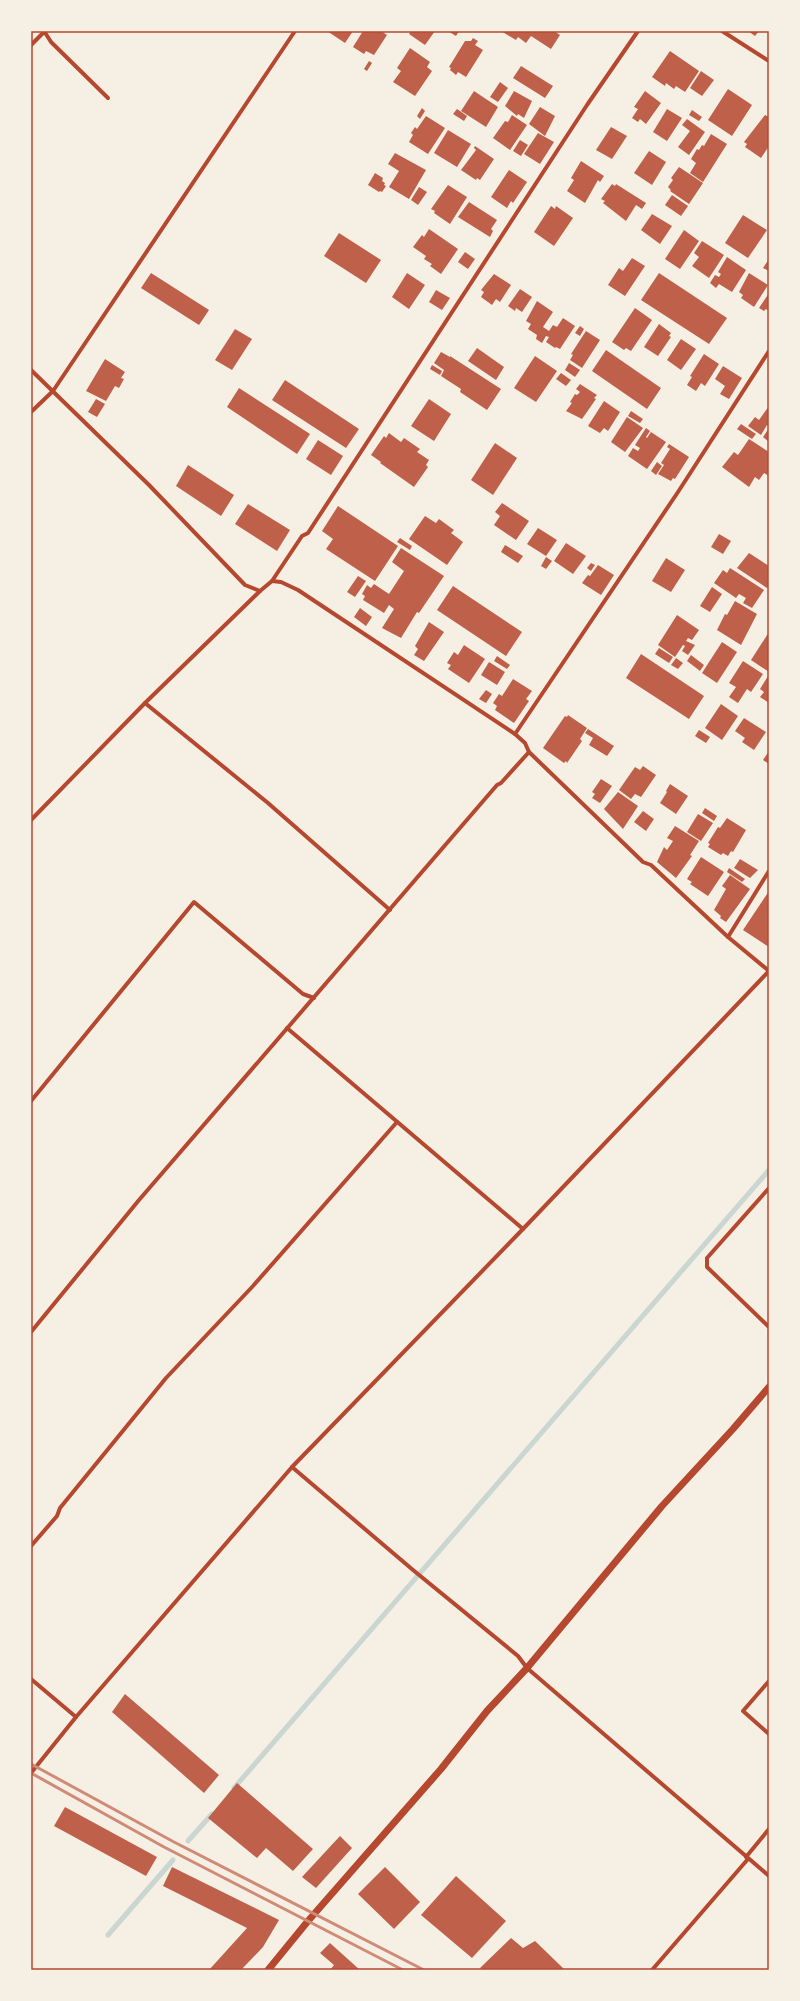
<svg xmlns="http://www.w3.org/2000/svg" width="800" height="2001" font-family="Mulish,sans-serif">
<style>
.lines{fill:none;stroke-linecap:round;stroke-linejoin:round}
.stream{stroke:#c9d6d2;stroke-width:5}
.building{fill:#bf614a}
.minor{stroke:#b5482f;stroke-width:4}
.tertiary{stroke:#b5482f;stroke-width:7}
.rail{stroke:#cf8b77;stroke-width:3}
.neatline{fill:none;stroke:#b5482f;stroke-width:1.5}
</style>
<rect width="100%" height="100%" fill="#f6efe4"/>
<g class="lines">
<!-- stream -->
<g class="stream">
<polyline points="234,1788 769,1170"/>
<polyline points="188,1841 212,1814"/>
<polyline points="108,1935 173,1860"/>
</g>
</g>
<!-- building -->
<g class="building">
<polygon points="327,31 353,31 345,43"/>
<polygon points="363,31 381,31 387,35 374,55 366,51 364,54 353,47"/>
<polygon points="411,31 435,31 425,45 409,34"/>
<polygon points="448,31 459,31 456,36"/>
<polygon points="501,31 554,31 560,35 551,49 531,36 526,43 518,37 516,40"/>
<polygon points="748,31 759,31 755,36"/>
<polygon points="473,38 478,41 475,45 483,50 466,77 458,72 456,75 450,70 451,68 449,67 465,41 471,41"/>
<polygon points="410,48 430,62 427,67 432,71 415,96 393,82 401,71 397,68"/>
<polygon points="670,51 699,71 685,92 676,86 674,89 666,83 665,86 652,77"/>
<polygon points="369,61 372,63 367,71 364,69"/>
<polygon points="521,66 553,86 545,98 513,78"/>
<polygon points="701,71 714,80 702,96 690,88"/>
<polygon points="500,82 508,88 498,102 490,97"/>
<polygon points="728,89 752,105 732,136 708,120"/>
<polygon points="474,91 498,107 486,127 461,111"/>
<polygon points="514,91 532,101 524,118 518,114 517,116 505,106"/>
<polygon points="645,91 661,103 646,124 640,119 638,122 632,118 638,109 634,107"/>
<polygon points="540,107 555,116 545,136 529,124"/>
<polygon points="422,108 425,111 420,119 417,116"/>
<polygon points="457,109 467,116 464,121 453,114"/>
<polygon points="667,109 682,118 667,141 653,132"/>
<polygon points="692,110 702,117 699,121 689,115"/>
<polygon points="512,115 527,125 510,150 493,138 505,121 508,122"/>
<polygon points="765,115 769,117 769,146 761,158 745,147 747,144 744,142"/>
<polygon points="426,116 445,128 428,154 409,142 413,135 411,133 415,127 417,129"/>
<polygon points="687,119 705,132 689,155 678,147 690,131 682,125"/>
<polygon points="611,127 627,136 612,159 596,150"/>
<polygon points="448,130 471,144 457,167 434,153"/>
<polygon points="538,133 554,142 540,164 524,154"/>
<polygon points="711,134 727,144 703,182 690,173 696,163 691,159 697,149 699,150 702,145 704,146"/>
<polygon points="520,140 528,145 521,156 513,151"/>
<polygon points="475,146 494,159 480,180 477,178 476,180 461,170 476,150 474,148"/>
<polygon points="649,151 666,162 652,185 634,173"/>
<polygon points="395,153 426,170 409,199 389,187 399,171 388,164"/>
<polygon points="581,161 604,176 600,182 598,180 585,203 567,191 574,180 571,178"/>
<polygon points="679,167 703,183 689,204 670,191 671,190 668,187 673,180 671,178"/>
<polygon points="509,170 527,182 513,203 511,201 507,208 491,197"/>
<polygon points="375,173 383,178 382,181 385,183 384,185 386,186 382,192 380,191 379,192 368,185"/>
<polygon points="612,184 615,186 616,184 646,203 642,209 636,205 626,221 603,203 605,201 601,199"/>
<polygon points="448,185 467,197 450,224 434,213 435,211 431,209"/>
<polygon points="419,187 427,192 418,205 411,200"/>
<polygon points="672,195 688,206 681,216 665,205"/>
<polygon points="469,202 497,220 491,229 493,231 490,237 458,217"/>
<polygon points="551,206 555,209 556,206 573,218 554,246 534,232"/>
<polygon points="652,214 672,226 660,244 641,230"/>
<polygon points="743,215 767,230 748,258 725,243"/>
<polygon points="429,229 458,249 441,274 430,266 432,264 424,259 426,256 413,247 422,235 424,237"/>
<polygon points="684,230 699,241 680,269 665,259"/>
<polygon points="339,233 381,260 366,283 324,256"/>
<polygon points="702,241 724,255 709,278 692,266 699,257 694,253"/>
<polygon points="465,252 475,259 468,269 458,262"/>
<polygon points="727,257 746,270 732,292 719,284 716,288 710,283 715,275 719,277 721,274 718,272"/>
<polygon points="632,258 645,266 625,296 608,285 619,268 623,271"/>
<polygon points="769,259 769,271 763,268"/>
<polygon points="151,273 209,310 199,325 141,288"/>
<polygon points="407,273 425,285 409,309 392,297"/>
<polygon points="659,273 727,318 709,344 641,300"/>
<polygon points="749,273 768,285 754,307 741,298 743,295 739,292"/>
<polygon points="494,274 511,285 500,302 496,299 492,305 481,297 484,292 481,290"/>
<polygon points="520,289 532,297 522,312 516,308 515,311 508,306"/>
<polygon points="436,290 450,298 442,310 429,302"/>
<polygon points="769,293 769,311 766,309 764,311 759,308"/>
<polygon points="537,301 553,312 543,327 549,331 553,325 557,327 563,318 575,326 560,349 556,347 555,348 546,342 549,337 546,336 542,343 536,339 537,335 528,329 531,324 526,321"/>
<polygon points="635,308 652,320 631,351 626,348 624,350 612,342"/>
<polygon points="659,324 671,333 669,336 671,337 658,356 644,347"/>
<polygon points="580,326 584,329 580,336 575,333"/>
<polygon points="235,329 252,339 232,370 215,360"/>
<polygon points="586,331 600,340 582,368 570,360 573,355 571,354"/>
<polygon points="681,339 696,349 681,370 667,360"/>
<polygon points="477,348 504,367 496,380 468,361"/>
<polygon points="606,350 661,388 647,409 592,371"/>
<polygon points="441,352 450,357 450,356 501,389 487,410 460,392 461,389 441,376 444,370 434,363"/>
<polygon points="704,354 719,364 705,386 701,383 696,391 687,385 692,377 690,376"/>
<polygon points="535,356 557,371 536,402 514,388"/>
<polygon points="105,359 125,372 121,378 124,379 119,388 115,386 106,401 86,391"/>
<polygon points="569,363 580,370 575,377 565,370"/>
<polygon points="432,365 442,371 440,375 430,369"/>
<polygon points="723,366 742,378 729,399 720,394 725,386 715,379"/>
<polygon points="561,373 571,380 566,386 556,379"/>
<polygon points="285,380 359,429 346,448 272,400"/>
<polygon points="580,384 597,395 594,398 596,399 582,419 566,411 572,403 570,402 575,394 577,395 580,392 576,389"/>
<polygon points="239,388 310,434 297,454 227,407"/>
<polygon points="96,399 105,404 97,417 88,412"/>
<polygon points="429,399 451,414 434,441 411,426"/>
<polygon points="604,401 620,412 608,431 604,428 600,433 588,426"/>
<polygon points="769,406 769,426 767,425 761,435 748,426 755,417 759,420"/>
<polygon points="631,411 643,419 640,423 628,416"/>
<polygon points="627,417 643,428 625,452 611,442"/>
<polygon points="741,424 756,434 752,439 737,429"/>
<polygon points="646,428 650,431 646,437 647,438 651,432 666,442 647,469 628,456 633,448 638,451 640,448 635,445"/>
<polygon points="769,428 769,442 763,437"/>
<polygon points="389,433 401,442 404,438 420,449 417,452 429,460 426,465 428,467 414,487 380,463 381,462 371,455 384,436 386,438"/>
<polygon points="749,439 769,452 769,476 764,473 759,480 755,477 749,487 722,467 734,452 738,455"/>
<polygon points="318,440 343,456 331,475 306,459"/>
<polygon points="495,443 517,458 493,495 471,480"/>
<polygon points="669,444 689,457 675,479 673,478 671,481 658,474 664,465 661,463 670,449 667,447"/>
<polygon points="657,462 662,466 656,475 651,471"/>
<polygon points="188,465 234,495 221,516 176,486"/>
<polygon points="502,503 529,521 516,540 494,525 500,516 495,512"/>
<polygon points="248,504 290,530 277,551 235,524"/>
<polygon points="338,506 398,546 375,581 326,549 333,539 322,531"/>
<polygon points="425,516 436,523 439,519 454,530 451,533 463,542 447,565 409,539"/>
<polygon points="538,528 557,540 546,556 527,544"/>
<polygon points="719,534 731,541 723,554 711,547"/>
<polygon points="400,538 412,546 410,550 397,542"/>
<polygon points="566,543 586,556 573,574 554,561"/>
<polygon points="505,545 523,556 518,563 501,552"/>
<polygon points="401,548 444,576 419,613 417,612 401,638 382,628 394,609 389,605 384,613 363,600 365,596 362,594 367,585 371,588 374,584 389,594 404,571 392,562"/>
<polygon points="749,553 769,566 769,585 767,588 737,568"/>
<polygon points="546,557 552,561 546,569 541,566"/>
<polygon points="666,558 685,570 671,592 652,581"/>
<polygon points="591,563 595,565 591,571 587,568"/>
<polygon points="598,565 614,575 601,595 582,583 588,575 590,576"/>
<polygon points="730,568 764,590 752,608 743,603 746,598 739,594 736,598 714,583 723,570 727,573"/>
<polygon points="358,576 366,581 355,597 347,592"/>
<polygon points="453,586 522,632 506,656 437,610"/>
<polygon points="712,587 722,594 710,612 700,606"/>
<polygon points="735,601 757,614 741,645 717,630 725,614 727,615"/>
<polygon points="360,608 372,617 366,626 354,617"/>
<polygon points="677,615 699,630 692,640 688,638 686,641 695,645 688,655 682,651 685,646 683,645 675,657 658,645"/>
<polygon points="429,622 444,632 424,661 414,655 418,649 415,646"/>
<polygon points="769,632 769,672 751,660"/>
<polygon points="722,642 737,652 717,683 702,673"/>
<polygon points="464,645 485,659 469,683 448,669 451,665 447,663 454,652 458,655"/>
<polygon points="659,648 673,657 669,663 655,654"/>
<polygon points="641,654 704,696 689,719 626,678"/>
<polygon points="691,655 704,665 700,671 687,661"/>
<polygon points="497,656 510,665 507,669 494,661"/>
<polygon points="676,658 683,663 678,669 671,665"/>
<polygon points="743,661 763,674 751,692 747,689 738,703 729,697 736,687 729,683"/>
<polygon points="489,662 505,672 497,685 481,675"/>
<polygon points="768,676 769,677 769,703 760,697 764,692 760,689"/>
<polygon points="513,679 532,691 526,699 529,701 514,723 495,710 497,706 493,703 499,694 502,696"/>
<polygon points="486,690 492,694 486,703 479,699"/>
<polygon points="721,704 738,716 722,740 705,728"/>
<polygon points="568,715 587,728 580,739 582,741 567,763 566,761 564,763 543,748 565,716 567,717"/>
<polygon points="744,718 766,732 754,750 742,742 745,738 735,731"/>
<polygon points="588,729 614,746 607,756 589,745 593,738 585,733"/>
<polygon points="699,730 710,737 706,743 695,736"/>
<polygon points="769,751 769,764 763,760"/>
<polygon points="643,766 656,775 641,797 635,794 631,799 619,790 635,767 640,770"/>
<polygon points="601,779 612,786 600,803 592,798 595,794 592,792"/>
<polygon points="670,784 688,796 676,814 660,803 667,792 666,791"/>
<polygon points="618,792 638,806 623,829 604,809"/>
<polygon points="705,808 717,816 714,821 702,813"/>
<polygon points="643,811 654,819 646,831 634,822"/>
<polygon points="698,814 713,823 701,841 687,832"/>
<polygon points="727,818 746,830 733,852 731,851 728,856 723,853 721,855 708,847 710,844 708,843 718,827 720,828"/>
<polygon points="675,826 699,841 690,855 692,856 676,878 657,862 664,847 667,850 673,841 667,838"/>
<polygon points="701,857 724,872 708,896 690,884 692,882 687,879"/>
<polygon points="740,859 758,870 750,878 734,868"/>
<polygon points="729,868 745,879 742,882 727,872"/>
<polygon points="730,875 750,889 726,922 720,918 721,916 714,910 726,889 722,886"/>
<polygon points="769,891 769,947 743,930"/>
<polygon points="125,1694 219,1775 204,1793 112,1712"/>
<polygon points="237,1783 313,1849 293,1871 266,1848 257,1858 208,1818"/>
<polygon points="65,1807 157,1857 146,1876 54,1826"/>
<polygon points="340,1836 352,1848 316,1888 302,1877"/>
<polygon points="172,1867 279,1920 263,1947 241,1970 209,1970 247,1928 163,1886"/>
<polygon points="385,1867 420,1902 394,1929 358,1894"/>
<polygon points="456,1876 506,1921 472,1958 421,1915"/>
<polygon points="511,1938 523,1948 535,1941 565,1970 483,1970 480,1968"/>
<polygon points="330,1943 360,1970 330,1970 334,1965 320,1953"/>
</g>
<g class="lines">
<!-- minor -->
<g class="minor">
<polyline points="44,31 51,42 108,98"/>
<polyline points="722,31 769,61"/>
<polyline points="31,45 45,31"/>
<polyline points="31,370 149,485 245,585 260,591"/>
<polyline points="31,412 53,391 295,31"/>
<polyline points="272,581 281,582 298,590 515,734 525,743 529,752 643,862 651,865 728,937 769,971"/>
<polyline points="145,703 268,803 390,910"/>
<polyline points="515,734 678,492 769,351"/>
<polyline points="31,820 145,703 260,591 272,581 302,536 308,533 587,105 638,31"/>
<polyline points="728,937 769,871"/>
<polyline points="287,1028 523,1229"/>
<polyline points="31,1101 194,902 303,994 314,998"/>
<polyline points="769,1188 707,1258 707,1267 769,1327"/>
<polyline points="31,1332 139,1200 497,785 501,783 529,752"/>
<polyline points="292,1467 413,1570 518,1656 527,1668 769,1876"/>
<polyline points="31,1546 57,1516 60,1508 166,1378 253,1286 397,1122"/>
<polyline points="31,1679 76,1717"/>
<polyline points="769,1681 743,1711 769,1734"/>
<polyline points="31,1773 76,1717 292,1467 523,1229 769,971"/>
<polyline points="746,1857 769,1829"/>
<polyline points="652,1970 748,1859"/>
</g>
<!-- tertiary -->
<polyline class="tertiary" points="268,1970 308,1921 441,1769 487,1711 527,1668 662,1506 733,1429 769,1387"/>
<!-- rail -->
<g class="rail">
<polyline points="31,1764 174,1842 424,1970"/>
<polyline points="31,1773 164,1847 403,1970"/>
</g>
</g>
<!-- border -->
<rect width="800" height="2001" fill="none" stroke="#f6efe4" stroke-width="64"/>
<rect x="32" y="32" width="736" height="1937" class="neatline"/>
</svg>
